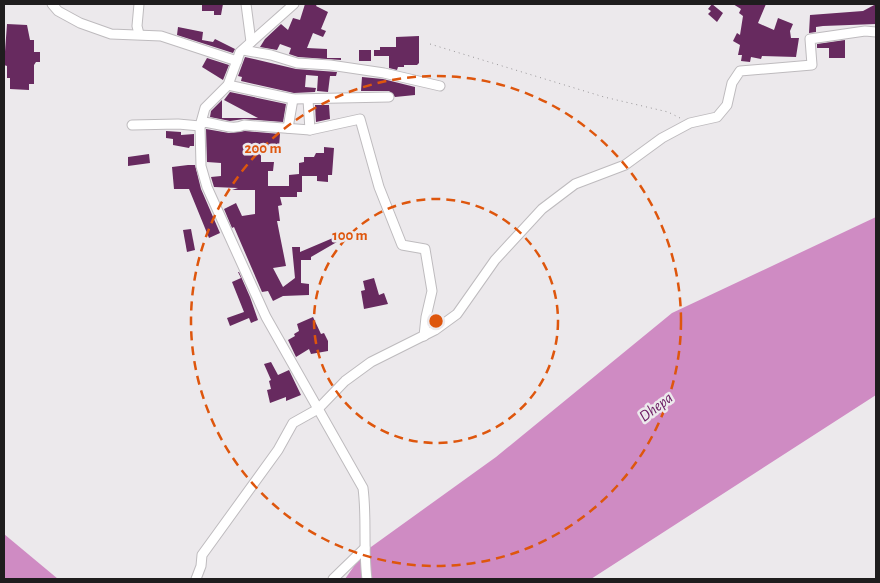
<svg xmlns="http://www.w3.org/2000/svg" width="880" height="583" font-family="'Alegreya Sans',sans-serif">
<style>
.water{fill:#cf8bc3}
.building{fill:#672a5f}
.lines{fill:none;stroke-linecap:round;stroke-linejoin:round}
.minor-casing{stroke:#bebbbe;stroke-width:11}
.path{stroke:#979597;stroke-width:1;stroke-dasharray:1 4;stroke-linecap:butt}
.minor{stroke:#fff;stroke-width:9}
.ring{fill:none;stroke:#de560d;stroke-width:2.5;stroke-dasharray:9 6}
.labels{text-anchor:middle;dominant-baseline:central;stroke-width:5;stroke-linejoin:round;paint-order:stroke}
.water-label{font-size:16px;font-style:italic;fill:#6b1a62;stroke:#ece9ec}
.centre{fill:#de560d;stroke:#ece9ec;stroke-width:2.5}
.ring-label{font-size:15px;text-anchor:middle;font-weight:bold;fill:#de560d;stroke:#ece9ec;stroke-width:5;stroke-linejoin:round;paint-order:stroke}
</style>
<rect width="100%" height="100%" fill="#ece9ec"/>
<!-- water -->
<g class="water">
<polygon points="876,217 876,395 591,579 345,579 364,552 496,457 672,313"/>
<polygon points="4,534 58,579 4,579"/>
</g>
<!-- building -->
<g class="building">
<polygon points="202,4 223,4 221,15 214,15 214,11 202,11"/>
<polygon points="305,4 317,4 316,6 328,12 321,29 326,31 323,37 313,33 307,48 327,49 327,58 341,58 341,60 298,57 289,54 291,48 280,44 277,50 260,47 265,39 281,24 288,30 293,18 300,20"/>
<polygon points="712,4 723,13 717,22 708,14 711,11 708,9"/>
<polygon points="733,4 766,4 758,23 774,30 778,18 793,24 790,31 791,38 799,38 796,57 762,56 761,59 751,57 750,62 741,61 742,55 738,55 740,45 733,41 737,33 740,35 743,16 739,13 741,9"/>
<polygon points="876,4 876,24 823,26 816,27 816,32 809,33 810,15 863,11"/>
<polygon points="7,24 27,25 30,40 34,40 34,52 40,52 40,62 36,62 34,65 34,84 29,84 29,90 10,89 10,78 7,78 7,66 4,65"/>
<polygon points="178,27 203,32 202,40 213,42 215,39 235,49 233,53 177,35"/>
<polygon points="419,36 419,63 417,65 404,65 404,67 398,67 397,70 389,68 389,56 374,56 374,50 380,50 380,47 396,47 396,37"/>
<polygon points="845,40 845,58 829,58 829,48 817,48 817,44"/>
<rect x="359" y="50" width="12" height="11"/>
<polygon points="245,57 296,69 337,72 336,76 330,76 328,92 317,91 318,76 306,75 305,87 316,88 315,92 294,93 241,81 242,77 238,76"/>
<polygon points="207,58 229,65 223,80 202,67"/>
<polygon points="362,77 383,79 415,87 415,95 395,97 389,91 361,91"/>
<polygon points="230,92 286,104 283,122 244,119 230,121 210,117 211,111 222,100 222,118 258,118 224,100"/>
<polygon points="315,105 329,105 330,119 316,122"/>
<polygon points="206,129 229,133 245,131 280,134 279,147 261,147 261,162 274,162 273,171 268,171 268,186 289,186 289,175 299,174 299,163 304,162 304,157 314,157 316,153 324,153 324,147 334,148 332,175 328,175 328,182 317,181 317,176 302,176 302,192 297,192 297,197 280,197 282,205 278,206 280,221 277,221 286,266 273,268 283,287 295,278 292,247 300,247 300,252 340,235 342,239 311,257 311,260 301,260 301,283 309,284 309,295 283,296 273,301 268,291 262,292 234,227 232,228 224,209 236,203 242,216 255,214 255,190 232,190 238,188 214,187 211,177 221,176 221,163 207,162"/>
<polygon points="166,131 181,132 181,135 194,134 194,146 190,146 189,148 173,145 173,139 166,138"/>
<polygon points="149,154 150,163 128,166 128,157"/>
<polygon points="188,165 195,165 201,189 220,233 209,238 189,189 174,189 172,167"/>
<polygon points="191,229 195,250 187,252 183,230"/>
<polygon points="238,272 239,272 250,297 258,320 251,323 249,318 230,326 227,318 244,312 232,282 241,278"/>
<polygon points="374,278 379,295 384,293 388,304 364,309 361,291 365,290 363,281"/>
<polygon points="313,317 321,334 324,333 328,341 328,351 311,354 309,349 296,357 288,340 295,336 294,334 299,331 297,324"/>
<polygon points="271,362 278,375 289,370 301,395 286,401 286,397 270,403 267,390 271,389 269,381 271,380 264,364"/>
</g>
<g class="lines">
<!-- minor casing -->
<g class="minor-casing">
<g id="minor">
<polyline points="52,4 58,11 80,23 111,34 161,36 237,61"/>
<polyline points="246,4 251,42"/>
<path d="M294,4L240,52L228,85L205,108L200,126L201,166L207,187L266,317L363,488C367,519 363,549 367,579"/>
<polyline points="139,34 137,26 139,4"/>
<polyline points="243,50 271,55 297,63 330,65 384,73 440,86"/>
<polyline points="228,85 293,99 389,97"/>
<polyline points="308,100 310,130"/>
<path d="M132,125L178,124L200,126L203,122C216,123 232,131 244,125L310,130L360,119L379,187L402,245L425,249L432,291L426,317L424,336"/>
<polyline points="288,128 293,99"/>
<polyline points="196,579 201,566 202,555 278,450 293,423 318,409 345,381 371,362 435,330 457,314 495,260 542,209 575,184 625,165 662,138 690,123 717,117 727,105 732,83 740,71 812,65 810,39 865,31 876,32"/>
<polyline points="333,579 365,548"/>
</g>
</g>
<!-- path -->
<polyline class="path" points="430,44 604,97 668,112 680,118"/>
<!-- minor -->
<use href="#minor" class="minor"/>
</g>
<!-- distance rings -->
<g class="ring">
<circle cx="436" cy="321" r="122"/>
<circle cx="436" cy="321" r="245"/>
</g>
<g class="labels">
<!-- water labels -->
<g class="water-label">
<text transform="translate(656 407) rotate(-37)">Dhepa</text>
</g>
</g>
<circle cx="436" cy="321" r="8" class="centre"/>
<g class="ring-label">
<text x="263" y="153">200 m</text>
<text x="350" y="240">100 m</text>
</g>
<!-- border -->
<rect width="880" height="583" fill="none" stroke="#1f1d1e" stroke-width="10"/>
</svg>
